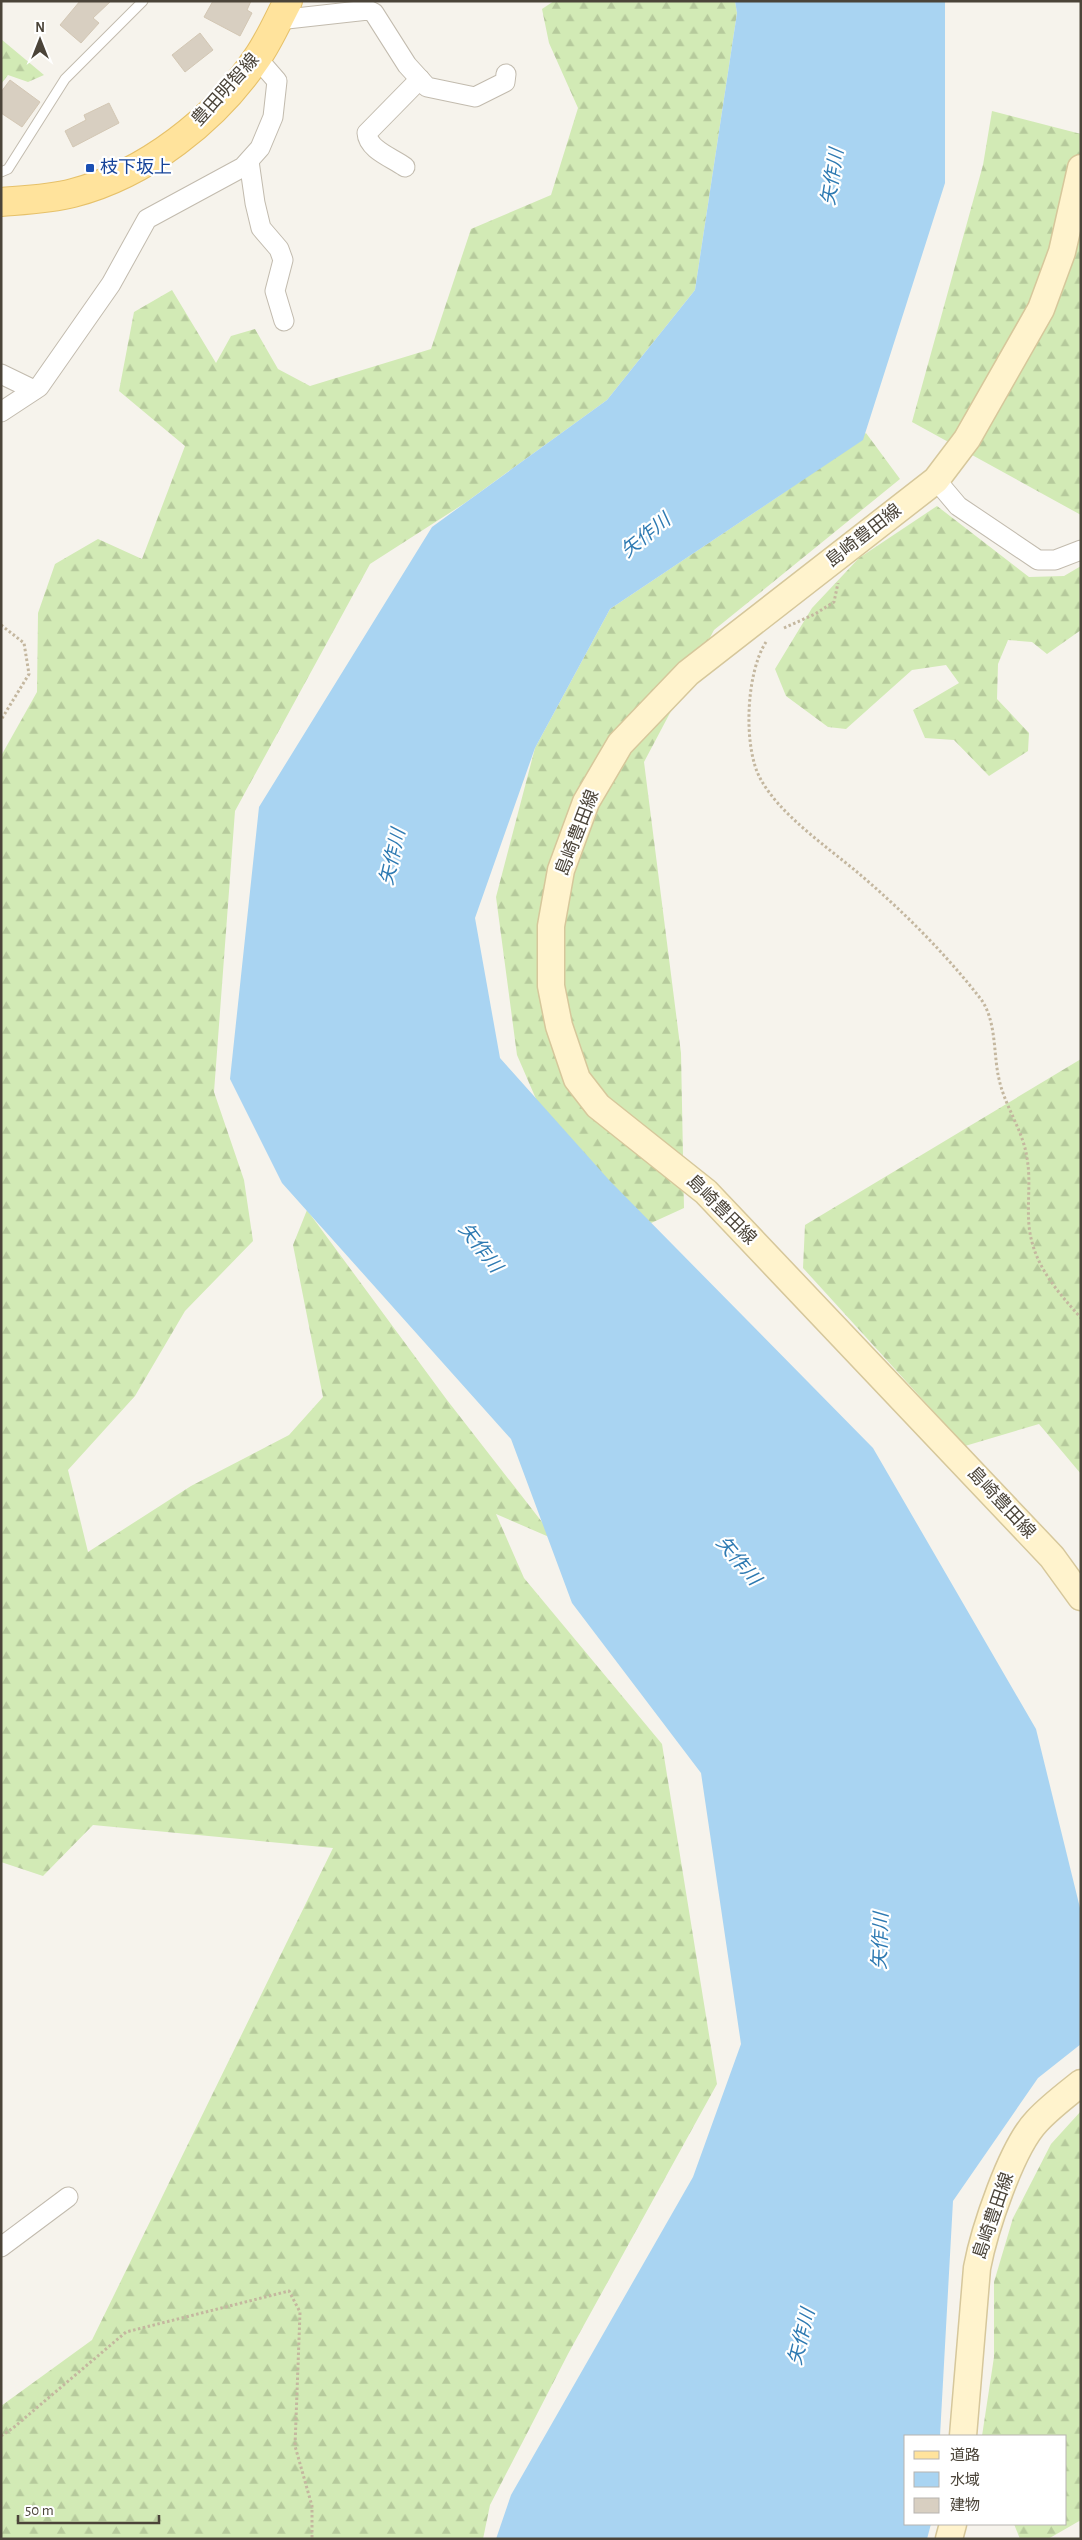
<svg xmlns="http://www.w3.org/2000/svg" width="1082" height="2540" font-family="'Alegreya Sans','Noto Sans JP',sans-serif">
<style>
.forest{fill:url(#forest-firs)}
.water{fill:#a9d4f2}
.building{fill:#d8cfc1;stroke:#d3c7b4}
.lines{fill:none;stroke-linecap:round;stroke-linejoin:round}
.lane-casing{stroke:#c2bbae;stroke-width:11}
.street-casing{stroke:#c2bbae;stroke-width:21}
.secondary-casing{stroke:#d6c79b;stroke-width:29}
.primary-casing{stroke:#e6c16a;stroke-width:30}
.path{stroke:#c4b79f;stroke-width:3;stroke-dasharray:2.5 2.5;stroke-linecap:butt}
.lane{stroke:#fff;stroke-width:9}
.street{stroke:#fff;stroke-width:19}
.secondary{stroke:#fff3cd;stroke-width:26}
.primary{stroke:#ffe39c;stroke-width:28}
.transit-dot{fill:#1a4fb4;stroke:#fff;stroke-width:2}
.labels{text-anchor:middle;dominant-baseline:central;stroke-width:4.5;stroke-linejoin:round;paint-order:stroke}
.street-label{font-size:18px;fill:#4b4439;stroke:#fff}
.transit-label{font-size:18px;fill:#164399;stroke:#fff;text-anchor:start}
.water-label{font-size:19px;font-style:italic;fill:#2e7ab2;stroke:#fff}
</style>
<defs>
<pattern id="forest-firs" width="22" height="20" patternUnits="userSpaceOnUse" patternTransform="scale(1.25)"><rect width="22" height="20" fill="#d2eab5"/><path d="M5 1l3.5 6h-7zM16 11l3.5 6h-7z" fill="#b6ca9c"/></pattern>
</defs>
<rect width="100%" height="100%" fill="#f6f3ec"/>
<!-- forest -->
<g class="forest">
<polygon points="554,1 735,1 737,13 695,290 607,400 465,503 370,564 235,811 214,1092 244,1180 253,1241 185,1311 135,1396 68,1470 88,1552 191,1486 289,1435 323,1397 293,1245 307,1210 447,1400 556,1540 496,1514 524,1578 662,1744 717,2084 568,2354 490,2505 483,2539 1,2539 1,2406 92,2340 333,1848 93,1825 43,1876 1,1862 1,756 37,692 38,613 55,564 98,539 142,559 185,446 119,391 134,312 172,290 216,363 231,336 255,329 278,369 310,386 431,349 471,229 551,195 578,108 549,43 542,9"/>
<polygon points="1,39 44,75 28,82 8,75 1,84"/>
<polygon points="992,111 1081,134 1081,515 912,422 983,165"/>
<polygon points="866,433 900,479 714,630 644,762 681,1053 684,1208 614,1240 575,1189 517,1055 496,897 535,748 610,609 779,496"/>
<polygon points="937,506 1029,577 1064,576 1081,566 1081,630 1047,654 1032,642 1008,640 998,664 997,699 1029,733 1028,751 989,776 954,740 925,738 913,710 959,683 946,665 912,670 846,729 828,727 786,696 775,669 812,608 859,558"/>
<polygon points="1081,1059 1081,1474 1039,1424 965,1446 803,1268 805,1225"/>
<polygon points="1081,2111 1081,2520 1048,2539 1020,2539 1014,2524 1066,2524 1066,2436 982,2436 994,2357 994,2282 1013,2218 1051,2144"/>
</g>
<!-- water -->
<polygon class="water" points="735,1 945,1 945,183 863,440 610,609 535,748 475,918 500,1058 609,1180 873,1448 1036,1729 1081,1912 1081,2044 1038,2078 953,2201 940,2436 906,2436 906,2524 931,2524 927,2539 496,2539 511,2495 693,2177 741,2044 701,1773 572,1603 511,1439 282,1183 230,1079 259,807 432,527 607,400 695,290 737,13"/>
<!-- building -->
<g class="building">
<polygon points="80,1 111,1 93,18 99,23 81,43 60,25"/>
<polygon points="213,1 251,1 247,10 252,13 240,36 204,17"/>
<polygon points="200,33 213,50 185,72 172,55"/>
<polygon points="10,80 40,102 22,127 1,113 1,92"/>
<polygon points="109,103 119,123 73,147 65,131 86,120 84,115"/>
</g>
<g class="lines">
<!-- lane casing -->
<g class="lane-casing">
<polyline id="lane" points="1,172 8,169 65,79 143,1"/>
</g>
<!-- street casing -->
<g class="street-casing">
<g id="street">
<polyline points="278,20 368,10 374,13 407,65 427,87 475,97 505,82 506,74"/>
<polyline points="249,161 255,203 261,228 279,249 283,260 275,291 284,321"/>
<path d="M405,167C393,158 368,150 367,133L420,79"/>
<polyline points="1,374 34,390"/>
<polyline points="1,412 39,387 111,284 147,219 243,167 260,148 273,117 277,81 257,58"/>
<polyline points="936,480 958,506 1038,560 1055,560 1081,550"/>
<polyline points="1,2247 68,2197"/>
</g>
</g>
<!-- secondary casing -->
<g class="secondary-casing">
<g id="secondary">
<polyline points="1081,168 1062,252 1041,309 967,439 936,480 688,673 620,744 586,802 561,870 551,926 551,986 559,1026 577,1079 598,1106 706,1192 1052,1557 1081,1597"/>
<path d="M963,2436L977,2268C984,2231 1011,2148 1037,2121C1050,2107 1066,2095 1081,2083"/>
<polyline points="949,2539 953,2524"/>
</g>
</g>
<!-- primary casing -->
<g class="primary-casing">
<path id="primary" d="M1,202C25,200 50,199 73,193C146,174 215,120 257,58C269,41 278,20 288,1"/>
</g>
<!-- path -->
<g class="path">
<polyline points="1,625 24,643 29,674 1,720"/>
<polyline points="784,628 815,614 834,602 838,583"/>
<path d="M766,642C746,673 743,746 760,778C779,814 826,846 857,872C902,910 944,952 980,998C997,1020 993,1054 999,1079C1005,1107 1023,1130 1027,1158C1031,1180 1027,1203 1029,1226C1033,1264 1056,1290 1081,1318"/>
<polyline points="1,2436 13,2428 126,2332 289,2291 300,2312 295,2446 312,2506 312,2539"/>
</g>
<!-- lane -->
<use href="#lane" class="lane"/>
<!-- street -->
<use href="#street" class="street"/>
<!-- secondary -->
<use href="#secondary" class="secondary"/>
<!-- primary -->
<use href="#primary" class="primary"/>
</g>
<!-- markers -->
<rect class="transit-dot" x="85" y="163" width="10" height="10" rx="2.5"/>
<g class="labels">
<!-- street labels -->
<g class="street-label">
<text transform="translate(226 90) rotate(-48)">豊田明智線</text>
<text transform="translate(864 536) rotate(-38)">島崎豊田線</text>
<text transform="translate(578 833) rotate(-69)">島崎豊田線</text>
<text transform="translate(721 1210) rotate(45)">島崎豊田線</text>
<text transform="translate(1001 1503) rotate(47)">島崎豊田線</text>
<text transform="translate(994 2216) rotate(-71)">島崎豊田線</text>
</g>
<!-- transit labels -->
<g class="transit-label">
<text x="100" y="168">枝下坂上</text>
</g>
<!-- water labels -->
<g class="water-label">
<text transform="translate(833 177) rotate(-81)">矢作川</text>
<text transform="translate(646 536) rotate(-39)">矢作川</text>
<text transform="translate(393 857) rotate(-77)">矢作川</text>
<text transform="translate(480 1248) rotate(52)">矢作川</text>
<text transform="translate(738 1561) rotate(50)">矢作川</text>
<text transform="translate(881 1941) rotate(-88)">矢作川</text>
<text transform="translate(802 2337) rotate(-76)">矢作川</text>
</g>
</g>
<!-- border -->
<rect width="1082" height="2540" fill="none" stroke="#4b4439" stroke-width="5"/>
<!-- legend -->
<rect x="904" y="2435" width="162" height="90" fill="#ffffff" stroke="#b7b4b0"/>
<rect x="914" y="2451" width="25" height="8" fill="#ffe39c" stroke="#b7b4b0"/>
<text x="950" y="2460" font-size="15" fill="#4b4439">道路</text>
<rect x="914" y="2472" width="25" height="15" fill="#a9d4f2" stroke="#b7b4b0"/>
<text x="950" y="2485" font-size="15" fill="#4b4439">水域</text>
<rect x="914" y="2498" width="25" height="15" fill="#d8cfc1" stroke="#b7b4b0"/>
<text x="950" y="2510" font-size="15" fill="#4b4439">建物</text>
<!-- north arrow -->
<g transform="translate(40 40)" stroke="#ffffff" stroke-width="4" paint-order="stroke">
<path d="M0-4L9 19L0 12L-9 19Z" fill="#4b4439"/>
<text y="-8" font-size="14" font-weight="bold" text-anchor="middle" fill="#4b4439">N</text>
</g>
<!-- scale -->
<path d="M18 2515v8h141v-8" fill="none" stroke="#4b4439" stroke-width="2.5"/>
<text x="25" y="2515" font-size="15" fill="#4b4439" stroke="#ffffff" stroke-width="4" paint-order="stroke">50 m</text>
</svg>
